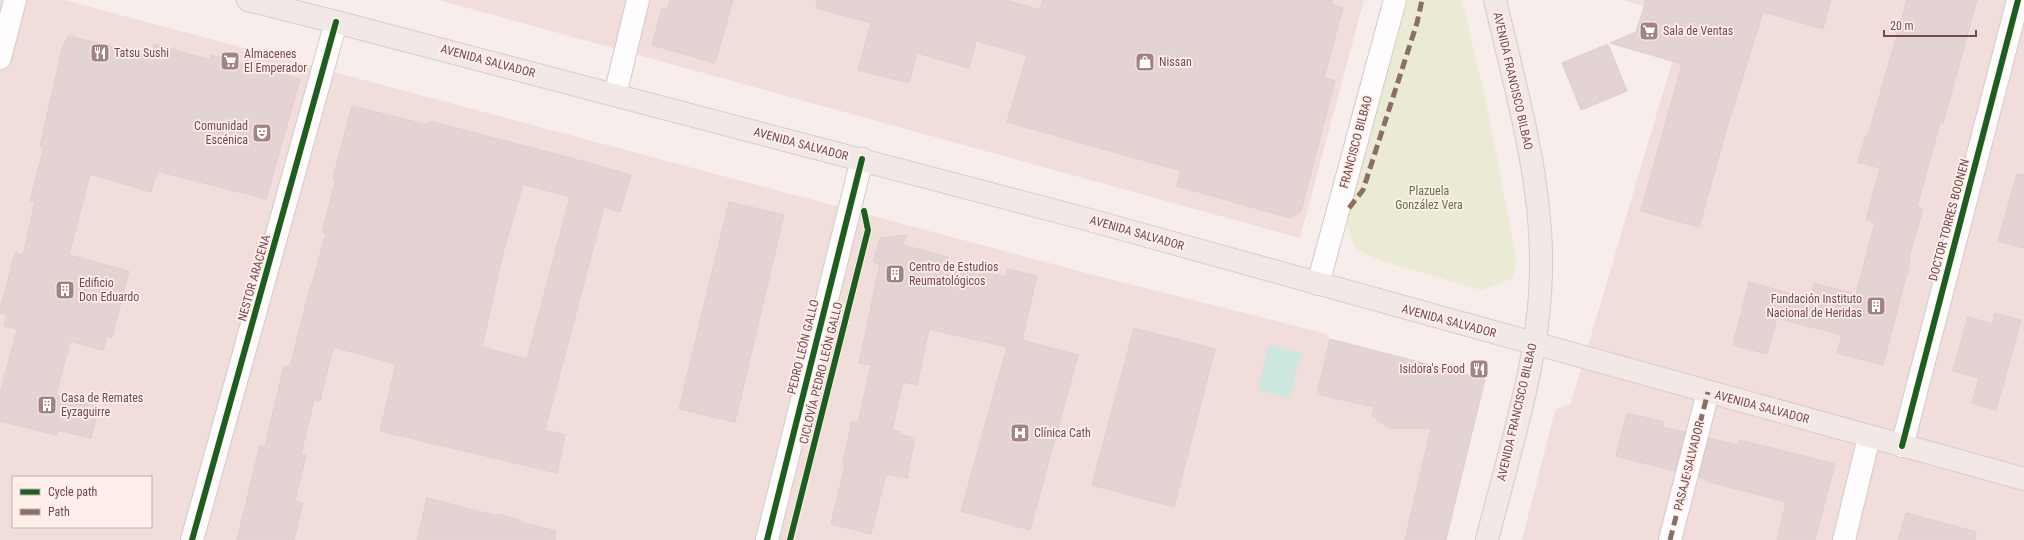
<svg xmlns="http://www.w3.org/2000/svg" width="2024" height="540" font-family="'Roboto Condensed',sans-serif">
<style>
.residential{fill:#f1deda;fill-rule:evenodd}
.green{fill:#ebebd5}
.water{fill:#cce7df}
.building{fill:#e3d3d2;stroke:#e0cecd;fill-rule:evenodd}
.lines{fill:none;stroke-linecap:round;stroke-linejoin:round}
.minor-casing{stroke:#d5c8c6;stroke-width:24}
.major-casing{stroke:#d8caca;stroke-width:24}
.minor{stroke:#fefcfc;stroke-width:22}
.major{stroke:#f2e9e6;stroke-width:22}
.quiet{stroke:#8d6e63;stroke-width:5;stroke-dasharray:10 5;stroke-linecap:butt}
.cycleway-casing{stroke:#ffefeb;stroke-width:8}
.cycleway{stroke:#1b5e20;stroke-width:6}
.labels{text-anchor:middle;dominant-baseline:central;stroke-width:3.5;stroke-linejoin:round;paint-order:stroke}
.poi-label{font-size:12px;fill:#744b4c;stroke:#ffefeb;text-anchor:start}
.street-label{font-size:12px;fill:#744b4c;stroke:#ffefeb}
.park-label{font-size:12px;fill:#647441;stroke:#ffefeb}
</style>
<rect width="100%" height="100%" fill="#f7edea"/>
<!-- residential -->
<g class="residential">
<path d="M0,0H64L1109,279L1327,334L1330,339L1485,379L1446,540H0ZM13,477H151V527H13Z"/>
<polygon points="439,0 1364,0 1300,238"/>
<polygon points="1624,0 2024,0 2024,540 1522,540 1555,410 1571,403 1685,18"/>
</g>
<!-- green -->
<polygon class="green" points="1408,0 1461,0 1465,13 1486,101 1516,257 1514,278 1481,290 1379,260 1360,251 1353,245 1346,220"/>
<!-- water -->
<polygon class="water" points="1268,345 1302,353 1290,398 1258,390"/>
<!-- building -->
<g class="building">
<polygon points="670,0 733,0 715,63 652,45 662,8 667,9"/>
<polygon points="817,0 1006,0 1040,10 1043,0 1332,0 1331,4 1343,8 1324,78 1335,81 1301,211 1290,218 1177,186 1181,171 1007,122 1027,55 976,41 969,68 917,53 909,83 858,70 871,23 816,8"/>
<polygon points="1646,0 1831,0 1823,29 1763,12 1728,124 1699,227 1641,211 1682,64 1610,43 1636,32"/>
<polygon points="1907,0 1977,0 1943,123 1940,122 1917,207 1923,209 1908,260 1910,261 1883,365 1837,353 1842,335 1777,318 1767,354 1733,345 1749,282 1810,299 1814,283 1856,294 1875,222 1866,220 1880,168 1858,162 1866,135 1868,136"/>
<polygon points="69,36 151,56 154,44 210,60 211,55 300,79 266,199 157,171 151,192 90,174 69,255 129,271 112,337 107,336 103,350 70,341 56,395 99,407 91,438 58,430 57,435 0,421 0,394 17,329 4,326 7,314 0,313 0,310 15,253 23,255 35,202 30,201 44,147 40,146 63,45"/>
<polygon points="1608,44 1627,91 1581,110 1562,63"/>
<path d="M352,106L428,125L429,121L560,155L631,175L620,212L604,207L545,430L565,435L557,473L380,431L396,364L333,347L320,401L314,400L301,454L306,455L295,501L303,503L294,540H237L260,445L265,446L284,366L290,367L311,284H312L326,233H322L336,179L333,178ZM523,184L570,197L527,359L482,347L503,253Z"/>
<polygon points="2017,174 2024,175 2024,248 1998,241"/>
<polygon points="729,202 784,215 735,422 679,409"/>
<polygon points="906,235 903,245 948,257 947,263 1005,277 1007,269 1037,276 1022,340 1078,355 1030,530 961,511 1007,347 929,329 917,385 903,382 892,430 900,432 899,434 915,438 907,478 886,474 871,534 831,524 845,465 843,464 852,421 858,423 871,365 859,363 880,264 873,262 880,238"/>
<polygon points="1995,313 2021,320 1996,410 1972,403 1979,378 1953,371 1968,317 1992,324"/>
<polygon points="1134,328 1215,349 1174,507 1092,485"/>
<polygon points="1330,339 1485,379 1446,540 1405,540 1431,428 1389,428 1372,416 1374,407 1317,394"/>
<polygon points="1627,413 1663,422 1662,427 1685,432 1675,471 1616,456"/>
<polygon points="1709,438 1738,445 1740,440 1835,464 1815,540 1777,540 1786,502 1706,481 1706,479 1699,477"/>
<polygon points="427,498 497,516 497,514 520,520 519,522 556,531 555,540 417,540"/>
<polygon points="1906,513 1976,532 1975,540 1898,540"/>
</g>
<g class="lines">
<!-- minor casing -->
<g class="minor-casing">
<g id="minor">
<polyline points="0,58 15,0"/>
<polyline points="615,95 638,0"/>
<polyline points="1318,284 1395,0"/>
<polyline points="1902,446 2018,0"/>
<polyline points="192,540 336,22"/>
<polyline points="767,540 862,159"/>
<polyline points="1670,540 1708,392"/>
<polyline points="1844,540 1869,437"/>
</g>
</g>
<!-- major casing -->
<g class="major-casing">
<g id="major">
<polyline points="248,0 336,22 1086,219 2024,479"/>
<path d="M1487,540C1510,448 1543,351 1541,256C1540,170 1514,83 1495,0"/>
</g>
</g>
<!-- minor -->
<use href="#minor" class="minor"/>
<!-- major -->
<use href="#major" class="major"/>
<!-- quiet -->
<g class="quiet">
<polyline points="1349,208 1363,190 1417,23 1422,0"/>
<polyline points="1670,540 1708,392"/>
</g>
<!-- cycleway casing -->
<g class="cycleway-casing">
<g id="cycleway">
<polyline points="1902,446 2018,0"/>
<polyline points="192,540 336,22"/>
<polyline points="767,540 862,159"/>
<polyline points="790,540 868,230 864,211"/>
</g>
</g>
<!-- cycleway -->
<use href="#cycleway" class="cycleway"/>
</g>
<!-- icons -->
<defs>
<g id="supermarket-square" transform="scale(1)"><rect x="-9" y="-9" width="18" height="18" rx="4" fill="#a28483" stroke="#ffefeb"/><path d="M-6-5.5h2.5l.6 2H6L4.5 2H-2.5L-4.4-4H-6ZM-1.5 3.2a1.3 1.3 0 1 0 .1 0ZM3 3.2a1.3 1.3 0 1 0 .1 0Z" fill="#fff"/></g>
<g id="restaurant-square" transform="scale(1)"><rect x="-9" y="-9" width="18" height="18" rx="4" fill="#a28483" stroke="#ffefeb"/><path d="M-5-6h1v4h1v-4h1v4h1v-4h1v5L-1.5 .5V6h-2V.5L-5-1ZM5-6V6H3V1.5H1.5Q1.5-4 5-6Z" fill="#fff"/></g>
<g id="shop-square" transform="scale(1)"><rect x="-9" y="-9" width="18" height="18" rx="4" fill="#a28483" stroke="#ffefeb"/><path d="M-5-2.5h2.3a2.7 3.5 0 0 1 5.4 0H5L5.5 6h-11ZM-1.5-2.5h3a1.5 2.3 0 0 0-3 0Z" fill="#fff"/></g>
<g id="theatre-square" transform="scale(1)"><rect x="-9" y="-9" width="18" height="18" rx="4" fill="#a28483" stroke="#ffefeb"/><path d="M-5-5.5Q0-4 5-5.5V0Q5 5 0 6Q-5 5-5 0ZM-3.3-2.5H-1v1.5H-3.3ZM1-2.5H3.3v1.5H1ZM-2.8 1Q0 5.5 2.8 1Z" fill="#fff"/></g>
<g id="building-square" transform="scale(1)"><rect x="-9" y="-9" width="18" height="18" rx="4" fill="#a28483" stroke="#ffefeb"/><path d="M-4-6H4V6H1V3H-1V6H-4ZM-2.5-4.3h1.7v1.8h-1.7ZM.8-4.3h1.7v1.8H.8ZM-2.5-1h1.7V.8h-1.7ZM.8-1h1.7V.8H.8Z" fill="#fff"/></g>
<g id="hospital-square" transform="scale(1)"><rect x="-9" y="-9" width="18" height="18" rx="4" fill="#a28483" stroke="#ffefeb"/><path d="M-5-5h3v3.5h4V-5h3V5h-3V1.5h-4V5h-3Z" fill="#fff"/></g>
</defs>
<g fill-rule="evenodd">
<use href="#supermarket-square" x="1649" y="31"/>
<use href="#restaurant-square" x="100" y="53"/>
<use href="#supermarket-square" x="230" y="61"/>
<use href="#shop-square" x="1145" y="62"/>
<use href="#theatre-square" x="262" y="133"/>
<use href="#building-square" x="895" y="274"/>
<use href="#building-square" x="65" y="290"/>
<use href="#building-square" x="1876" y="306"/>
<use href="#restaurant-square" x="1479" y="369"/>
<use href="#building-square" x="47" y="405"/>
<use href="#hospital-square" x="1020" y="433"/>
</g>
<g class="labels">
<!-- poi labels -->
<g class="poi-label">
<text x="1663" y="31">Sala de Ventas</text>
<text x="114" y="53">Tatsu Sushi</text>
<text x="244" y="54">Almacenes<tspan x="244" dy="14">El Emperador</tspan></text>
<text x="1159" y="62">Nissan</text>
<text x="248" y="126" text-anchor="end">Comunidad<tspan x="248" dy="14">Escénica</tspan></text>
<text x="909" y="267">Centro de Estudios<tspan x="909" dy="14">Reumatológicos</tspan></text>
<text x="79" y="283">Edificio<tspan x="79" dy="14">Don Eduardo</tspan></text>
<text x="1862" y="299" text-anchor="end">Fundación Instituto<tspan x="1862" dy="14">Nacional de Heridas</tspan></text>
<text x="1465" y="369" text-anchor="end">Isidora's Food</text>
<text x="61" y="398">Casa de Remates<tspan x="61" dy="14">Eyzaguirre</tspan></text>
<text x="1034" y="433">Clínica Cath</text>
</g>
<!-- street labels -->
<g class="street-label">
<text transform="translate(488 61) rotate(15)">AVENIDA SALVADOR</text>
<text transform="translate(1513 81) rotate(77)">AVENIDA FRANCISCO BILBAO</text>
<text transform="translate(1356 142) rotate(-75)">FRANCISCO BILBAO</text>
<text transform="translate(801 144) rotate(15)">AVENIDA SALVADOR</text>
<text transform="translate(1949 220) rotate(-75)">DOCTOR TORRES BOONEN</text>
<text transform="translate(1137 233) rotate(16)">AVENIDA SALVADOR</text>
<text transform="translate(254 278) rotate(-74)">NESTOR ARACENA</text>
<text transform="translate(1449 321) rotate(15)">AVENIDA SALVADOR</text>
<text transform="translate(803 347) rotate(-76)">PEDRO LEÓN GALLO</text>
<text transform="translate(821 373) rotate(-76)">CICLOVÍA PEDRO LEÓN GALLO</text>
<text transform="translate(1762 407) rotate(15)">AVENIDA SALVADOR</text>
<text transform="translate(1517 412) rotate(-77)">AVENIDA FRANCISCO BILBAO</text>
<text transform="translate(1689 466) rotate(-76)">PASAJE SALVADOR</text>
</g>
<!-- park labels -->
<g class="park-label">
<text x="1429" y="191">Plazuela<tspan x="1429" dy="14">González Vera</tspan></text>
</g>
</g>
<!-- legend -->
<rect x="12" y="476" width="140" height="52" fill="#ffefeb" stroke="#c7adab"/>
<rect x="20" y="489" width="20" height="6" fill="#1b5e20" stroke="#c7adab"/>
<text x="48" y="496" font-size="12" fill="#744b4c">Cycle path</text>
<rect x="20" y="509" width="20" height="6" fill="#8d6e63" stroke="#c7adab"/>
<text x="48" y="516" font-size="12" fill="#744b4c">Path</text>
<!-- scale -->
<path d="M1884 30v6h92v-6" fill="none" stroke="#744b4c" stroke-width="2"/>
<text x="1890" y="30" font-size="12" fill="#744b4c" stroke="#ffefeb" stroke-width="3" paint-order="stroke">20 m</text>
</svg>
